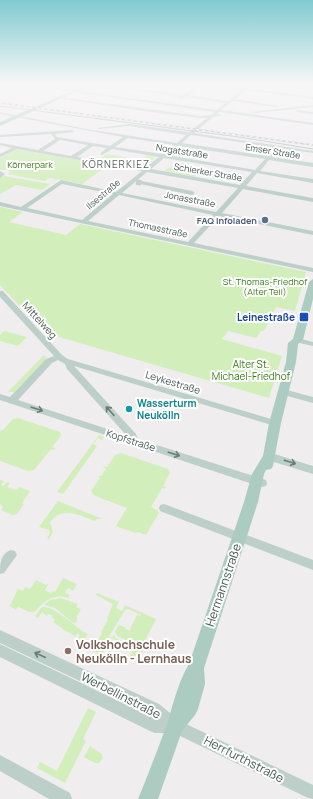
<svg xmlns="http://www.w3.org/2000/svg" width="313" height="799" font-family="Manrope,sans-serif">
<style>
.green{fill:#d2eebb}
.lines{fill:none;stroke-linecap:round;stroke-linejoin:round}
.minor-tunnel{stroke:#c5c8c8;stroke-width:5.5;stroke-dasharray:5.5 2.5;stroke-linecap:butt}
.minor{fill:#bdcfc9;fill-rule:evenodd}
.major{fill:#acccc1;fill-rule:evenodd}
.tram{stroke:#afb7b6;stroke-width:1}
.rail-casing{stroke:#afb7b6;stroke-width:1.5}
.rail{stroke:#fff;stroke-width:1;stroke-dasharray:3;stroke-linecap:butt}
.oneway{stroke:#697d76}
.service-dot{fill:#5c6f8a;stroke:#fff;stroke-width:1.5}
.transit-dot{fill:#1a4fb4;stroke:#fff;stroke-width:1.5}
.culture-dot{fill:#0f9aa8;stroke:#fff;stroke-width:1.5}
.education-dot{fill:#8d6e63;stroke:#fff;stroke-width:1.5}
.labels{text-anchor:middle;dominant-baseline:central;stroke-width:4;stroke-linejoin:round;paint-order:stroke}
.far-street-label{font-size:9px;fill:#455a52;stroke:#fff}
.far-park-label{font-size:9px;fill:#3a7b17;stroke:#fff}
.far-service-label{font-size:9px;font-weight:bold;fill:#4e5e75;stroke:#fff;text-anchor:end}
.far-quarter-label{font-size:10px;letter-spacing:1px;fill:#5a625f;stroke:#fff}
.transit-label{font-size:10px;font-weight:bold;fill:#164399;stroke:#fff;text-anchor:end}
.street-label{font-size:10px;fill:#455a52;stroke:#fff}
.park-label{font-size:10px;fill:#3a7b17;stroke:#fff}
.culture-label{font-size:10px;font-weight:bold;fill:#0d838f;stroke:#fff;text-anchor:start}
.near-street-label{font-size:12px;fill:#455a52;stroke:#fff}
.near-education-label{font-size:12px;font-weight:bold;fill:#785e54;stroke:#fff;text-anchor:start}
</style>
<rect width="100%" height="100%" fill="#f0edef"/>
<!-- green -->
<g class="green">
<polygon points="16,149 108,165 82,184 58,179 53,181 55,179 49,178 45,181 7,174 10,172 8,171 9,170 0,170 0,158"/>
<polygon points="107,154 140,160 147,155 156,157 143,167 102,160 103,158 101,158"/>
<polygon points="172,166 174,166 201,171 195,177 164,171"/>
<polygon points="4,176 50,184 42,190 16,185 0,194 0,177"/>
<polygon points="0,207 23,212 9,222 66,235 80,224 306,272 295,311 276,307 265,329 263,331 261,331 256,338 228,331 222,339 282,356 269,398 45,333 0,285"/>
<polygon points="4,331 27,337 18,346 0,341 0,335"/>
<polygon points="44,355 47,358 14,392 8,392"/>
<polygon points="18,418 60,432 61,436 52,447 55,448 53,450 51,449 34,470 28,471 0,461 0,433 1,432 0,430 3,430 13,419"/>
<polygon points="99,435 104,437 102,440 98,438 93,444 97,446 63,494 57,492"/>
<polygon points="121,453 168,469 170,473 163,486 166,487 165,489 162,488 151,507 157,510 159,513 146,535 138,532 135,533 116,526 127,508 93,495 91,491 100,478 98,476 101,476 106,469 103,467 104,466 107,467 115,455"/>
<polygon points="0,480 4,481 1,485 3,486 7,482 10,483 7,487 16,490 19,487 30,491 22,503 24,504 17,514 13,515 1,510 3,507 0,504"/>
<path d="M58,501L103,519H97L95,521C79,515 63,506 50,522L53,532L49,539L47,538L50,533L49,530L39,527Z"/>
<path d="M63,578L77,584L73,591L68,588L65,593L70,595L68,598C58,594 48,598 40,606C38,608 36,612 33,612C29,613 22,608 18,607L16,610L10,606L18,589L23,591L25,587L30,589L36,580L46,585L49,583L45,590L51,593L53,591L55,592Z"/>
<polygon points="97,593 119,602 116,608 122,611 125,605 156,619 142,647 117,636 115,632 119,625 125,627 126,629 130,631 130,629 137,615 141,616 141,615 129,609 125,610 110,635 109,637 111,638 101,657 97,655 98,653 93,651 100,641 98,641 102,633 101,632 108,620 107,619 113,604 96,595"/>
<polygon points="61,598 78,604 76,607 81,609 77,616 77,622 73,623 55,608 44,605 50,600"/>
<path d="M42,607C55,605 75,628 88,634L84,641L80,639L79,641L77,640L80,635L77,633L75,637L73,635L62,629V628L53,622L55,619L52,618L53,616L48,614L47,616L42,612L38,618L35,616Z"/>
<polygon points="114,635 115,638 143,651 139,656 141,659 140,662 133,659 132,661 128,659 134,648 111,638"/>
<polygon points="88,708 96,712 83,739 86,741 65,783 37,768 40,762 57,771"/>
<polygon points="90,746 102,754 103,758 99,763 95,763 84,757"/>
</g>
<g class="lines">
<!-- minor-tunnel -->
<polyline class="minor-tunnel" points="136,182 142,183"/>
<!-- minor -->
<g class="minor">
<path d="M18,84H28L217,110L225,103L185,97L181,99L179,98L180,97L116,87L118,86L183,95L200,84H204L188,95L228,101L242,90L206,84L244,88L249,84H253L248,88L313,97V99L246,90L235,99L279,106L277,107L232,101L222,110L313,123V125L219,112L217,114L224,115L213,117L194,133L313,151V153L191,135L182,143L267,156L271,154L273,155L272,157L313,163V167L269,160L260,171L313,179V183L257,173L246,186L313,198V202L243,189L222,213L313,231V235L219,216L194,243L313,268V272L0,206V202L21,207L61,180L116,192L142,171L17,149L0,157V154L12,148L0,145V143L38,150L55,139L51,134L0,137V135L72,130L74,132L55,134L57,137L110,146L123,137L0,114V112L86,129L177,143L186,135L129,126L99,129L97,128L129,124L189,132L207,118H201L157,113L57,98L59,97L201,116L211,115L214,112ZM128,138L174,145L162,154L115,147ZM60,140L88,145L71,156L43,151ZM93,146L107,148L100,154L102,155L112,149L159,157L145,168L77,157ZM179,146L265,159L255,170L167,155ZM164,158L252,172L240,185L151,169ZM147,172L238,188L216,212L122,193ZM62,184L113,194L82,220L27,208ZM119,195L213,215L188,242L88,221Z"/>
<polygon points="277,84 313,87 313,89 279,85"/>
<polygon points="313,105 313,107 253,113 251,112"/>
<polygon points="296,110 313,112 313,114 297,112"/>
<polygon points="0,171 5,174 0,178"/>
<polygon points="142,181 192,191 195,193 192,195 140,184 140,182"/>
<path d="M0,291H3L62,355L68,359L278,421L280,423L275,426L74,366L136,434L138,439L266,480L267,483L266,486L262,487L258,486L0,400V394L10,397L46,359L54,356L0,297ZM58,360L65,364L67,369L126,435L18,400L52,363Z"/>
<polygon points="295,338 298,338 313,342 313,346 295,342 294,340"/>
<polygon points="283,389 313,397 313,403 280,394 279,392 280,390"/>
<polygon points="268,452 313,466 313,474 264,459 263,456 264,453"/>
<polygon points="164,504 313,560 313,570 160,511 159,508 160,505"/>
<path d="M11,550L15,551L17,555L4,573L0,574C0,564 0,554 11,550Z"/>
<polygon points="0,630 159,704 180,721 313,785 313,799 308,798 174,733 155,733 150,731 0,657 0,644 154,718 149,714 0,643"/>
<polygon points="0,755 70,793 72,799 49,799 0,771"/>
</g>
<!-- major -->
<g class="major">
<polygon points="88,84 94,84 0,126 0,122"/>
<path d="M313,279V299L303,340L298,344L296,362L281,423L273,466L271,469L266,470L264,474L258,502L204,668L205,684L198,709L195,715L182,731L158,799H138C148,775 157,751 166,727C173,706 177,684 189,664L244,502L252,474L263,456L269,423L286,362L288,343L293,339L309,282Z"/>
</g>
<!-- tram -->
<polyline class="tram" points="0,106 239,137 313,149"/>
<!-- rail casing -->
<g class="rail-casing">
<polyline id="rail" points="0,103 313,145"/>
</g>
<!-- rail -->
<use href="#rail" class="rail"/>
</g>
<!-- one-way arrows -->
<defs><path id="oneway-shaft" d="M-6 0H5M1.5-3L5.5 0L1.5 3" fill="none" stroke-width="1.6" stroke-linecap="round" stroke-linejoin="round"/></defs>
<g class="oneway">
<use href="#oneway-shaft" transform="translate(37 409) rotate(18)"/>
<use href="#oneway-shaft" transform="translate(110 411) rotate(-132)"/>
<use href="#oneway-shaft" transform="translate(174 454) rotate(18)"/>
<use href="#oneway-shaft" transform="translate(290 462) rotate(18)"/>
<use href="#oneway-shaft" transform="translate(40 655) rotate(-155)"/>
</g>
<!-- sky -->
<linearGradient id="sky" x2="0" y2="1"><stop stop-color="#81cad0"/><stop offset="0.43" stop-color="#f8f7f8"/><stop offset="1" stop-color="#f8f7f8" stop-opacity="0"/></linearGradient>
<rect width="313" height="196" fill="url(#sky)"/>
<!-- markers -->
<circle class="service-dot" cx="265" cy="220" r="4"/>
<rect class="transit-dot" x="299" y="312" width="10" height="10" rx="2"/>
<circle class="culture-dot" cx="129" cy="409" r="4"/>
<circle class="education-dot" cx="68" cy="651" r="4"/>
<g class="labels">
<!-- far-street labels -->
<g class="far-street-label">
<text transform="translate(182 151) rotate(9)">Nogatstraße</text>
<text transform="translate(273 151) rotate(9)">Emser Straße</text>
<text transform="translate(208 172) rotate(10)">Schierker Straße</text>
<text transform="translate(103 194) rotate(-40)">Ilsestraße</text>
<text transform="translate(190 199) rotate(11)">Jonasstraße</text>
<text transform="translate(158 228) rotate(12)">Thomasstraße</text>
</g>
<!-- far-park labels -->
<g class="far-park-label">
<text x="30" y="164">Körnerpark</text>
<text x="265" y="281">St. Thomas-Friedhof<tspan x="265" dy="10">(Alter Teil)</tspan></text>
</g>
<!-- far-service labels -->
<g class="far-service-label">
<text x="257" y="220">FAQ Infoladen</text>
</g>
<!-- far-quarter labels -->
<g class="far-quarter-label">
<text x="116" y="164">KÖRNERKIEZ</text>
</g>
<!-- transit labels -->
<g class="transit-label">
<text x="295" y="317">Leinestraße</text>
</g>
<!-- street labels -->
<g class="street-label">
<text transform="translate(40 320) rotate(48)">Mittelweg</text>
<text transform="translate(173 382) rotate(17)">Leykestraße</text>
<text transform="translate(131 440) rotate(18)">Kopfstraße</text>
</g>
<!-- park labels -->
<g class="park-label">
<text x="251" y="364">Alter St.<tspan x="251" dy="12">Michael-Friedhof</tspan></text>
</g>
<!-- culture labels -->
<g class="culture-label">
<text x="137" y="403">Wasserturm<tspan x="137" dy="12">Neukölln</tspan></text>
</g>
<!-- near-street labels -->
<g class="near-street-label">
<text transform="translate(223 585) rotate(-71)">Hermannstraße</text>
<text transform="translate(121 695) rotate(27)">Werbellinstraße</text>
<text transform="translate(244 759) rotate(27)">Herrfurthstraße</text>
</g>
<!-- near-education labels -->
<g class="near-education-label">
<text x="76" y="644">Volkshochschule<tspan x="76" dy="14">Neukölln - Lernhaus</tspan></text>
</g>
</g>
</svg>
